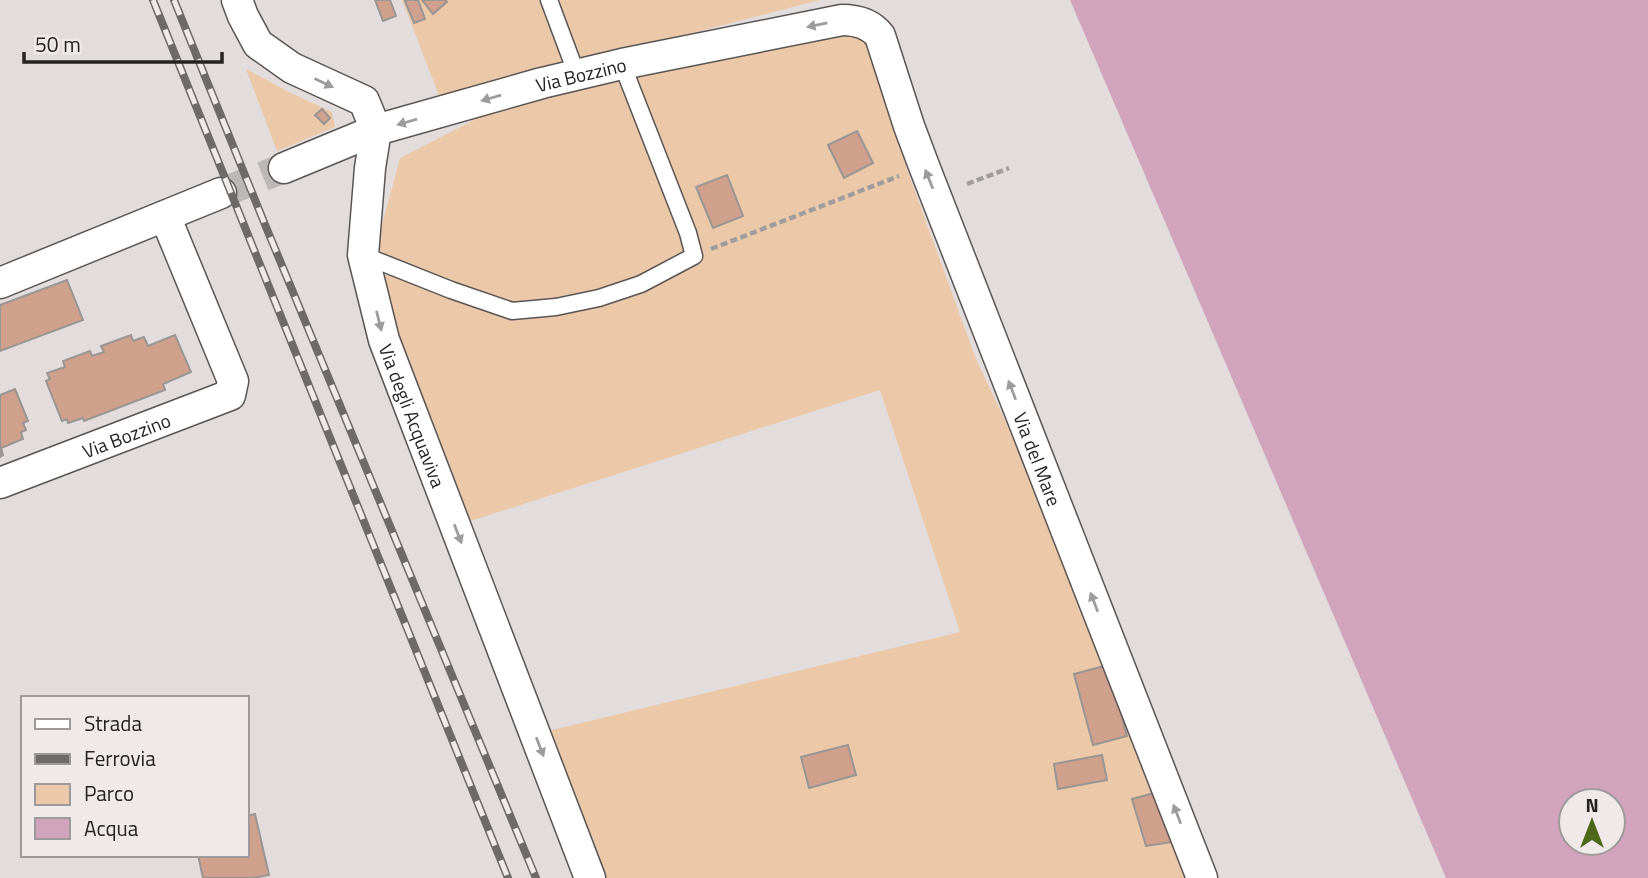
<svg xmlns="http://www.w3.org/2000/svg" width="1648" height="878" font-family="'Titillium Web',sans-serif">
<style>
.green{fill:#ebc8a8}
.water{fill:#d2a4bc;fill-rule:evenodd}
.building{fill:#cfa18c;stroke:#999593;stroke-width:2}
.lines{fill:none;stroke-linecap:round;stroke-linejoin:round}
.minor-tunnel{stroke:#bcb8b7;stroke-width:30;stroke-dasharray:30 15;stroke-linecap:butt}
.service-casing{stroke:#5a5555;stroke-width:19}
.minor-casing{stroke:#5a5555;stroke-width:33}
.path{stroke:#9f9c9b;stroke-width:4.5;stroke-dasharray:7 3.5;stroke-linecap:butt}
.service{stroke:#fff;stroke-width:16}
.minor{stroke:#fff;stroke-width:30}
.rail-casing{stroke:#6d6a69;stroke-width:8}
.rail{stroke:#efeae9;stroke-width:5;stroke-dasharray:16;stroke-linecap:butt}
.oneway{fill:#9c9c9c}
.labels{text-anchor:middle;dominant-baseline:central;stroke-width:5;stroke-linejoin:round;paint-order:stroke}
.street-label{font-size:19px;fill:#242222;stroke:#efeae9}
</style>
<rect width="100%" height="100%" fill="#e2dddc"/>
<!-- green -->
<g class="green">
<polygon points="402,0 820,0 440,98"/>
<polygon points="843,33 870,39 908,172 976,359 1091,602 1196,878 603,878 590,835 544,732 960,632 880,390 467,522 416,395 379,277 393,274 394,262 376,247 400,158 505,104 623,69"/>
<polygon points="246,69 291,93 332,112 335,127 277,151"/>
</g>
<!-- water -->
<path class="water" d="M1070,0H1648V878H1446ZM1571,801H1613V843H1571Z"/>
<!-- building -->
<g class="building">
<polygon points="375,0 390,0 396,16 383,21"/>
<polygon points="408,0 418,0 425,19 414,23 405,1"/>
<polygon points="422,0 445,0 447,2 433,14"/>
<polygon points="322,109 330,118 324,124 315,115"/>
<polygon points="857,131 873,163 844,178 828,145"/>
<polygon points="727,175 743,216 713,228 696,187"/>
<polygon points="67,280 83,320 0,351 0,305"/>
<polygon points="131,335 133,341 144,337 148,346 175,335 191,372 163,384 165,390 84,421 83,418 68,423 67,419 62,421 46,381 50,379 47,373 65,367 63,361 90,351 92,356 104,352 101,346"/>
<polygon points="15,389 28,421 23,423 26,430 21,432 23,439 1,448 3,455 0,457 0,395"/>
<polygon points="1108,665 1127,736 1093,745 1074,674"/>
<polygon points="848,745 856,775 809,788 801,757"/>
<polygon points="1102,755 1107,780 1058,789 1054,764"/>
<polygon points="1162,791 1179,841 1146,846 1132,799"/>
<polygon points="255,814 269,875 253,878 203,878 198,855 247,855 247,816"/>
</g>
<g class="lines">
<!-- minor-tunnel -->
<polyline class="minor-tunnel" points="221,193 284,168"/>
<!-- service casing -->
<g class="service-casing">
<g id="service">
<polyline points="549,0 577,75"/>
<polyline points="363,255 451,290 512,311 556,307 599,298 641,284 694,256 688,233 622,64"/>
</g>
</g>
<!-- minor casing -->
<g class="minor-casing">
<g id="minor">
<path id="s1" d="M237,0L243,16L258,44L292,68L364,101L376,130L370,168L363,255L384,340L590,878"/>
<path id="s2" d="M284,168L376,130L542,83L622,64L842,20C856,20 871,24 880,36L909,126L924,166L1202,878"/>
<polyline points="0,283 221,193"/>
<path id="s3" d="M0,483L230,395L233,381L165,216"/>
</g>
</g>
<!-- path -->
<g class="path">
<polyline points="967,184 1009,168"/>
<polyline points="711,249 899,176"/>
</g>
<!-- service -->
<use href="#service" class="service"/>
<!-- minor -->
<use href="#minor" class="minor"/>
<!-- rail casing -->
<g class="rail-casing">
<g id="rail">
<polyline points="153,0 508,878"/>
<polyline points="174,0 266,227 536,878"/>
</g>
</g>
<!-- rail -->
<use href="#rail" class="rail"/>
</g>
<!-- one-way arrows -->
<defs><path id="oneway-solid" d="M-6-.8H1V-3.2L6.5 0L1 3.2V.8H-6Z" transform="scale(1.75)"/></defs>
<g class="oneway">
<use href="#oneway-solid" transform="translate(817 25) rotate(169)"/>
<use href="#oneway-solid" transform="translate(324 83) rotate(25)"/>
<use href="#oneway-solid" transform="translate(491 98) rotate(164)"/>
<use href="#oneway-solid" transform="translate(407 122) rotate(164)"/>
<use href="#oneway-solid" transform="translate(929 179) rotate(-112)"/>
<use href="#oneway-solid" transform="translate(379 321) rotate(76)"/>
<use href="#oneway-solid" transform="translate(1012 390) rotate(-111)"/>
<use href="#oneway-solid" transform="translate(458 534) rotate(69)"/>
<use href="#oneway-solid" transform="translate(1094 602) rotate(-111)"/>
<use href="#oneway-solid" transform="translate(540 747) rotate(69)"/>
<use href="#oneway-solid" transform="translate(1177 814) rotate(-111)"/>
</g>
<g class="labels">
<!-- street labels -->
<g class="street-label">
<text stroke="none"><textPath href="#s2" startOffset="312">Via Bozzino</textPath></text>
<text stroke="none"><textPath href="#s1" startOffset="495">Via degli Acquaviva</textPath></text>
<text stroke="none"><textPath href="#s3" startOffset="135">Via Bozzino</textPath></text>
<text stroke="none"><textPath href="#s2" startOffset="1073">Via del Mare</textPath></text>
</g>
</g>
<!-- legend -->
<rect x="21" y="696" width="228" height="161" fill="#efeae9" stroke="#9e9a99" stroke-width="2"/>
<rect x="35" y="719" width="35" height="10" fill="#ffffff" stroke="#9e9a99" stroke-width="2"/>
<text x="84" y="731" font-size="21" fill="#242222">Strada</text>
<rect x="35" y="754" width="35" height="10" fill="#6d6a69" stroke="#9e9a99" stroke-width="2"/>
<text x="84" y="766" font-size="21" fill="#242222">Ferrovia</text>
<rect x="35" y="784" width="35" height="21" fill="#ebc8a8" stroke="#9e9a99" stroke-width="2"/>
<text x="84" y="801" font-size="21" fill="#242222">Parco</text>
<rect x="35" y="818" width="35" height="21" fill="#d2a4bc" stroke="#9e9a99" stroke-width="2"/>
<text x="84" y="836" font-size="21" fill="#242222">Acqua</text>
<!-- north arrow -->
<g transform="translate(1592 822)"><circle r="33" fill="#efeae9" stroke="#9e9a99" stroke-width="2"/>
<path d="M0-5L12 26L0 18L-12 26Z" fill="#4e6819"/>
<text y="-10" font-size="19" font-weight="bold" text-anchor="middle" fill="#242222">N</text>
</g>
<!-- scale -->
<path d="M24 52v10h198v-10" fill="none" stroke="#242222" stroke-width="3.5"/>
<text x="35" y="52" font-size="21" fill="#242222" stroke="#efeae9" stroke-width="5" paint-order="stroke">50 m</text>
</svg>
